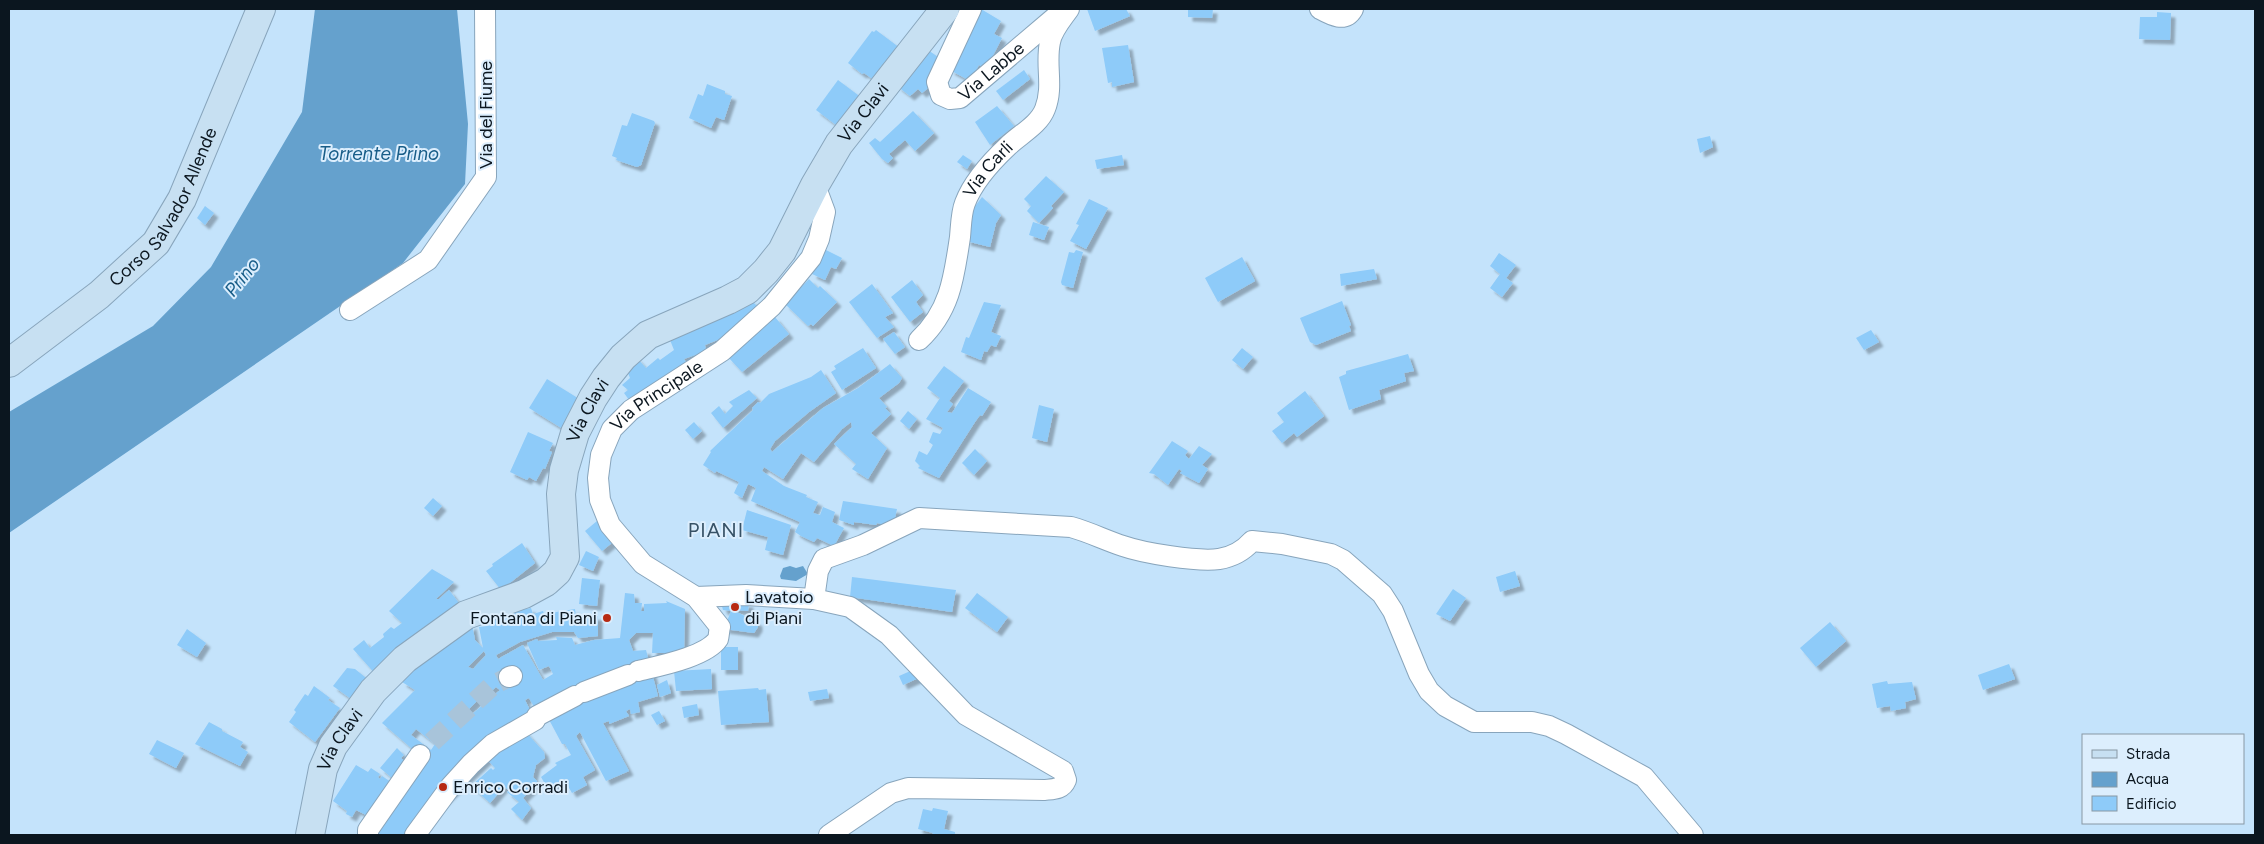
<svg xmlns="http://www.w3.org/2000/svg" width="2264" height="844" font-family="Figtree,sans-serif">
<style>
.water{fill:#65a1cd}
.building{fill:#8ecbf9;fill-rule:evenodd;filter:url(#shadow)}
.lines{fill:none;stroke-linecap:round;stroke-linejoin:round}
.street-tunnel{stroke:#a8c4da;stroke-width:20;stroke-dasharray:20 10;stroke-linecap:butt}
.street-casing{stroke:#88a5bc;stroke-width:22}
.secondary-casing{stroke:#88a5bc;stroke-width:30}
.street{stroke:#fff;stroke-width:20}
.secondary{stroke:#c7e0f2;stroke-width:28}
.poi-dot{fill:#b72a13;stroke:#dceefd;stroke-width:2}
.labels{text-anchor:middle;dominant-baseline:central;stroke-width:4;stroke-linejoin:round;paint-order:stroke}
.street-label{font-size:18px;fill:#0b161f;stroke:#dceefd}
.poi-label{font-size:18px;fill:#0b161f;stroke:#dceefd;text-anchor:start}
.water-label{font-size:19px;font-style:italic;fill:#185d88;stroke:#dceefd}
.quarter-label{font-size:20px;letter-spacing:1px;fill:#375266;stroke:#dceefd}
</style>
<defs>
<filter id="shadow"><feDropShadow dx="4.5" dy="4.5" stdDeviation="1" flood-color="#0004"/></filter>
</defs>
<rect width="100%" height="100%" fill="#c4e3fb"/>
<!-- water -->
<g class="water">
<polygon points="315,9 457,9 468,124 465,184 403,263 9,533 9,412 153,326 211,267 302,112"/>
<polygon points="790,566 796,568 803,566 808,574 796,581 781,579 780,576 783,568"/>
</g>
<!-- building -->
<g class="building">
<polygon points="981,9 1001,21 994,34 1002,38 986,69 979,65 970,81 950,70"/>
<polygon points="1087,9 1126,9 1130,16 1095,31"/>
<polygon points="1188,9 1213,9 1212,18 1188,17"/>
<polygon points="2157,12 2171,13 2170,40 2139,39 2140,17 2157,17"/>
<polygon points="876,30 900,48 881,66 883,68 874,80 864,73 862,74 848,63 872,31 874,32"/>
<polygon points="1128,45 1134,82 1112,87 1112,82 1108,83 1102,48"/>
<polygon points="928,50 941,59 927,89 922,93 918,89 910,96 897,86"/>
<polygon points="1024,70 1030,79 1003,100 996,91"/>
<polygon points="838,80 862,98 840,128 816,110"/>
<polygon points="707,84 725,91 725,94 732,96 724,120 716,117 711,128 689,118 698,94 703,96"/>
<polygon points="997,106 1014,126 990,145 975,122"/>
<polygon points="913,111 934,133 915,151 905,140 889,154 893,158 888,163 882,159 869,143 875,138 880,142"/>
<polygon points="632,113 654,121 655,123 641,165 637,167 616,160 617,158 612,156 622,125 627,126"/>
<polygon points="1710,136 1713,147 1700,153 1697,139"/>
<polygon points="963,155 972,161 967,169 957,162"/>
<polygon points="1122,155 1124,165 1097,169 1095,160"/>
<polygon points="1046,176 1064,192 1051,206 1053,208 1039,223 1027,211 1031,206 1024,199"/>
<polygon points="982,197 1001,215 996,223 990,247 966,241 970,207 976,205"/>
<polygon points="1089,199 1108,208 1086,249 1070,241 1079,225 1076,224"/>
<polygon points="205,206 214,213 205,225 197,218"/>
<polygon points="1033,222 1049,227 1044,240 1029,235"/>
<polygon points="824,249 842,258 836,269 831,267 825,280 812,274"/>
<polygon points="1076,250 1083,252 1073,288 1062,285 1061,282 1069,252 1074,253"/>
<polygon points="1499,253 1516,265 1506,278 1513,283 1502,297 1490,288 1500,274 1490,266"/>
<polygon points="1242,257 1255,281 1218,302 1205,278"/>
<polygon points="1374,269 1377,279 1341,286 1340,274"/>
<polygon points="809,279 818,288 820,286 837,302 813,326 811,324 808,326 785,304"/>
<polygon points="912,280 923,295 916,302 923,312 910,322 891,297"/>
<polygon points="872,284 893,313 885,317 894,327 877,338 849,302"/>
<polygon points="751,300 759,308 721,343 720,339 705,345 706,351 684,359 689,367 632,404 624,393 628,390 622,385 630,378 626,368 636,357 646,368 658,358 660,360 674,350 668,335 728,315"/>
<polygon points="1342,301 1351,325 1349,326 1351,331 1316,345 1310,342 1300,318"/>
<polygon points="984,302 1001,305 991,332 1001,336 996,347 991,345 987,352 984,351 981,360 961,352 966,337 969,338"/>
<polygon points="775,317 789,334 742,372 728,357"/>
<polygon points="1871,330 1879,342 1864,350 1856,338"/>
<polygon points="894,332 905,347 895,354 883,339"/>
<polygon points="863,348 876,368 842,390 831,372 836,369 834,366"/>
<polygon points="1242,348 1253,357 1243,369 1232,360"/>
<polygon points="1408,354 1414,371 1404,373 1406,381 1379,390 1381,399 1349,410 1339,377 1346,374 1346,371"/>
<polygon points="890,364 902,378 899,383 879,398 887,407 885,408 891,414 871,433 887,448 868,479 852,469 856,464 834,444 852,427 851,422 842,429 814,462 801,453 783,479 764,467 762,471 784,486 807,495 806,497 818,502 813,513 820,515 823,507 835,512 832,522 844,528 834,546 817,538 814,542 801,536 795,532 800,522 751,501 756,488 748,484 742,498 734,493 739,482 716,471 715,473 703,465 711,452 710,451 753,410 752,408 758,402 760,403 769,394 811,377 821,370 836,393 809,412 775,441 770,449 772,452 823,408 858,388"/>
<polygon points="944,366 964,381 949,401 953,404 947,412 952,413 968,388 991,402 982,416 980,415 975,422 939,478 918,468 920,466 915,461 919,451 927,455 929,452 933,445 929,442 933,432 940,434 943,428 926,419 940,398 927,388"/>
<polygon points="547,379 581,400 563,429 529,408"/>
<polygon points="749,390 757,398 723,428 711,413 719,406 725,414 733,406 729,402"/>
<polygon points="1305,391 1324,416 1297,437 1294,433 1282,443 1272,431 1284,422 1277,413"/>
<polygon points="1039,405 1054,409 1047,442 1032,438"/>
<polygon points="908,411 917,419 909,429 900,421"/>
<polygon points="694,422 702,431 693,439 685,430"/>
<polygon points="528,432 553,443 549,451 552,452 545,469 543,468 536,481 529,477 527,480 510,472"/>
<polygon points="1172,441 1188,451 1185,455 1189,459 1199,446 1212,454 1202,465 1208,469 1199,483 1180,473 1182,471 1179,469 1168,485 1154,474 1149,473"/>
<polygon points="975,449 987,461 974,475 962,463"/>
<polygon points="433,498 442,506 433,516 424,508"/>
<polygon points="843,501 897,509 893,527 877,523 876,525 854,522 854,525 839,520"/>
<polygon points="747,510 791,525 783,555 765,550 768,537 742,530"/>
<polygon points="597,521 613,542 602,551 585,531"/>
<polygon points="522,543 535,563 501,590 486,571 493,566 492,564"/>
<polygon points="586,551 599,557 593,571 579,565"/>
<polygon points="432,569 454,582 436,599 439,599 449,590 462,607 378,677 353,649 364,640 370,648 384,637 383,634 391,627 394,629 402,623 389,611"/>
<polygon points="1515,571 1520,586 1500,592 1496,577"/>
<polygon points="852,577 956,590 952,612 850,597"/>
<polygon points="582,578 600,580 597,606 579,604"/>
<polygon points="1453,589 1466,598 1450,621 1436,614"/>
<path d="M625,593L634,594L635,603H642L641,611H644V604L667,603L666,601L685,609L684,653H652L653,633H636L629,640L633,651L646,650L658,696L638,702L640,712L631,714L630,709L626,711L629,716L609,724V721L603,723L629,771L606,781L580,732L576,736L595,770L583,777L587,785L572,793L564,779L548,789L541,777L557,765L555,763L571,755L565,744H562L546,714L537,712L529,698L525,700L533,716L408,835H381L373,828L424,759L382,723L415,690L402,682L415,667L472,624L475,640L483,648L479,627L495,625L493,613L531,608L533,614L543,611L544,614L575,609L576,615L598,616V636L578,638L574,632H552L520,642L496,655L498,659L523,645L543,680L553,674L549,666L539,670L527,643L537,639L538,641L557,640L556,637L572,638L575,645L594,640L620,638ZM484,651L486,655L473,669L468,667ZM496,687L500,690L470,716L468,712L469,709L484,694L487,695ZM416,729L435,744L431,750L411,735Z"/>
<polygon points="977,593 1008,617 997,632 965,608"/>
<polygon points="721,603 749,603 748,611 732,610 758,622 758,627 754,633 724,629 731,611 723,610"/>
<polygon points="1830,622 1846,641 1816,667 1800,648"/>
<polygon points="187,629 206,643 197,657 177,645"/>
<rect x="721" y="647" width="17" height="23"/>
<polygon points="2009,664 2015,679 1983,690 1978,675"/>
<polygon points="347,668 355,669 370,681 354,701 333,686"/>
<polygon points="711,669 712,689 676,691 674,671"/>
<polygon points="915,669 923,676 903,685 899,676"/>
<polygon points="667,680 671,693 660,697 657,685"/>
<polygon points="1887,681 1888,684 1912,682 1916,699 1905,702 1906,708 1891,711 1890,706 1877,708 1872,684"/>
<polygon points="314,686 330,698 328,700 340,708 315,742 289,722 296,712 294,710 305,694 308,696"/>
<polygon points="758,688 759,690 766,689 769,722 721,725 718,691"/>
<polygon points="827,689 829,698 810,701 808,692"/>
<polygon points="697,704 699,715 684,718 682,707"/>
<polygon points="659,711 665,721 657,725 651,715"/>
<polygon points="209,722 222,729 222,731 243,742 240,747 248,752 240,766 195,744"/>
<polygon points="524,730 544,752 545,758 536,765 533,777 537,781 537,784 523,798 531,808 522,820 511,809 519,802 507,792 509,790 504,787 490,803 471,786 491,768 493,770 495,768 484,756"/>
<polygon points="157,740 184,753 176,768 149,754"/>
<polygon points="397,748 404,755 401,758 410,766 397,782 380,768"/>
<polygon points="356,765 368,772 371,768 380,774 378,777 380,779 382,776 394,784 372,818 356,810 352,817 346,814 347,811 333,801"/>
<polygon points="933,808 948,811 944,829 955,832 955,835 932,835 933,833 918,829 923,809 932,811"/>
</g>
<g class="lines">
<!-- street-tunnel -->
<polyline class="street-tunnel" points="432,742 493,685 509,677"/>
<!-- street casing -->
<g class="street-casing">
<g id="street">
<path id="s1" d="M971,9L937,82L941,95L950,99L960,98L1060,13"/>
<path d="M1320,9C1331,15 1345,23 1353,9"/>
<polyline points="350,310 428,260 486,177 485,9"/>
<path id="s2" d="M919,340C950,311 954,278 960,237C961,227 961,213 965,203C973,182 992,161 1008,146C1019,135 1039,125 1045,109C1054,86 1045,65 1050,42C1052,30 1062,19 1069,9"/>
<path d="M696,597L746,595L814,599L850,607L889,635L966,715L1063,771L1066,780C1062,790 1053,789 1044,790L908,788L891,793L829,835"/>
<path d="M814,599L818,571L824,559L863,545L919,518L1071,527C1089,532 1105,540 1123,546C1143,553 1197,562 1219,559C1232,557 1244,550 1252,541L1282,544L1331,554L1343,560L1382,594L1393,611L1419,674L1429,691L1445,706L1474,722H1532L1549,726L1566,734L1644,777L1693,835"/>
<path id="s3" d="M638,671C658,666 706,657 718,639C719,636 719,630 720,627L696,597L643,564L610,525L600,500L598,478L601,455L612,429L631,410L722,351L772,306L811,258L819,239L825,212L815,185"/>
<polyline points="509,677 512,676"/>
<polyline points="584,692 628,675"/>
<polyline points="368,835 368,830 420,755"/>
<polyline points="415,835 451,786 471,764 493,744 535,720 537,716 575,696"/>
</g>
</g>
<!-- secondary casing -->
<g class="secondary-casing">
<g id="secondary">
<path id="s4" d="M9,363L99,295L156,243L182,199L261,9"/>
<path id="s5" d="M310,835L323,769L333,746L373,691L405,659L466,615L524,594L546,582L557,572L565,557L561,494L564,470L575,433L593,398L606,378L623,357L648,335L728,300L747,290L766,271L782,251L815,185L839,144L945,9"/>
</g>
</g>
<!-- street -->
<use href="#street" class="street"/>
<!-- secondary -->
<use href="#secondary" class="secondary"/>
</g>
<!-- markers -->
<g class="poi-dot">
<circle cx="735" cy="607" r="5"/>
<circle cx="607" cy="618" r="5"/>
<circle cx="443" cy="787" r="5"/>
</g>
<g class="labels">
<!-- street labels -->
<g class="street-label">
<text stroke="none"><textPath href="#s1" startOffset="155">Via Labbe</textPath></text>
<text stroke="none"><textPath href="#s5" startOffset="971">Via Clavi</textPath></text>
<text transform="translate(486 115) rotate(-90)">Via del Fiume</text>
<text stroke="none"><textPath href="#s2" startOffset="189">Via Carli</textPath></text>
<text stroke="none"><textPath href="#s4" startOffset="224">Corso Salvador Allende</textPath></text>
<text stroke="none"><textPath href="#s3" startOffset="408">Via Principale</textPath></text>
<text stroke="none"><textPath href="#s5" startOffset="551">Via Clavi</textPath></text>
<text stroke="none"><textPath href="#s5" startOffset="101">Via Clavi</textPath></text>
</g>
<!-- poi labels -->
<g class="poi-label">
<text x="745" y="597">Lavatoio<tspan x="745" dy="21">di Piani</tspan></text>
<text x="597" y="618" text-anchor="end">Fontana di Piani</text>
<text x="453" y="787">Enrico Corradi</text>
</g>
<!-- water labels -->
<g class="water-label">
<text x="379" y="153">Torrente Prino</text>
<text transform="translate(242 277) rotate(-51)">Prino</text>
</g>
<!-- quarter labels -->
<g class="quarter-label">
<text x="716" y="530">PIANI</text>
</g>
</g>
<!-- border -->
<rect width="2264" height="844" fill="none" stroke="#0b161f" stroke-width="20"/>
<!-- legend -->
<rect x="2082" y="734" width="162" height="90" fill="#dceefd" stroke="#8898a4"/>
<rect x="2092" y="750" width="25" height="8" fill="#c7e0f2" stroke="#8898a4"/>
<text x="2126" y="759" font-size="15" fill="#0b161f">Strada</text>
<rect x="2092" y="772" width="25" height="15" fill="#65a1cd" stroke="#8898a4"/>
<text x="2126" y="784" font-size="15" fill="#0b161f">Acqua</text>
<rect x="2092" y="796" width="25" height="15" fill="#8ecbf9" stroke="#8898a4"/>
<text x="2126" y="809" font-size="15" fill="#0b161f">Edificio</text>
</svg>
